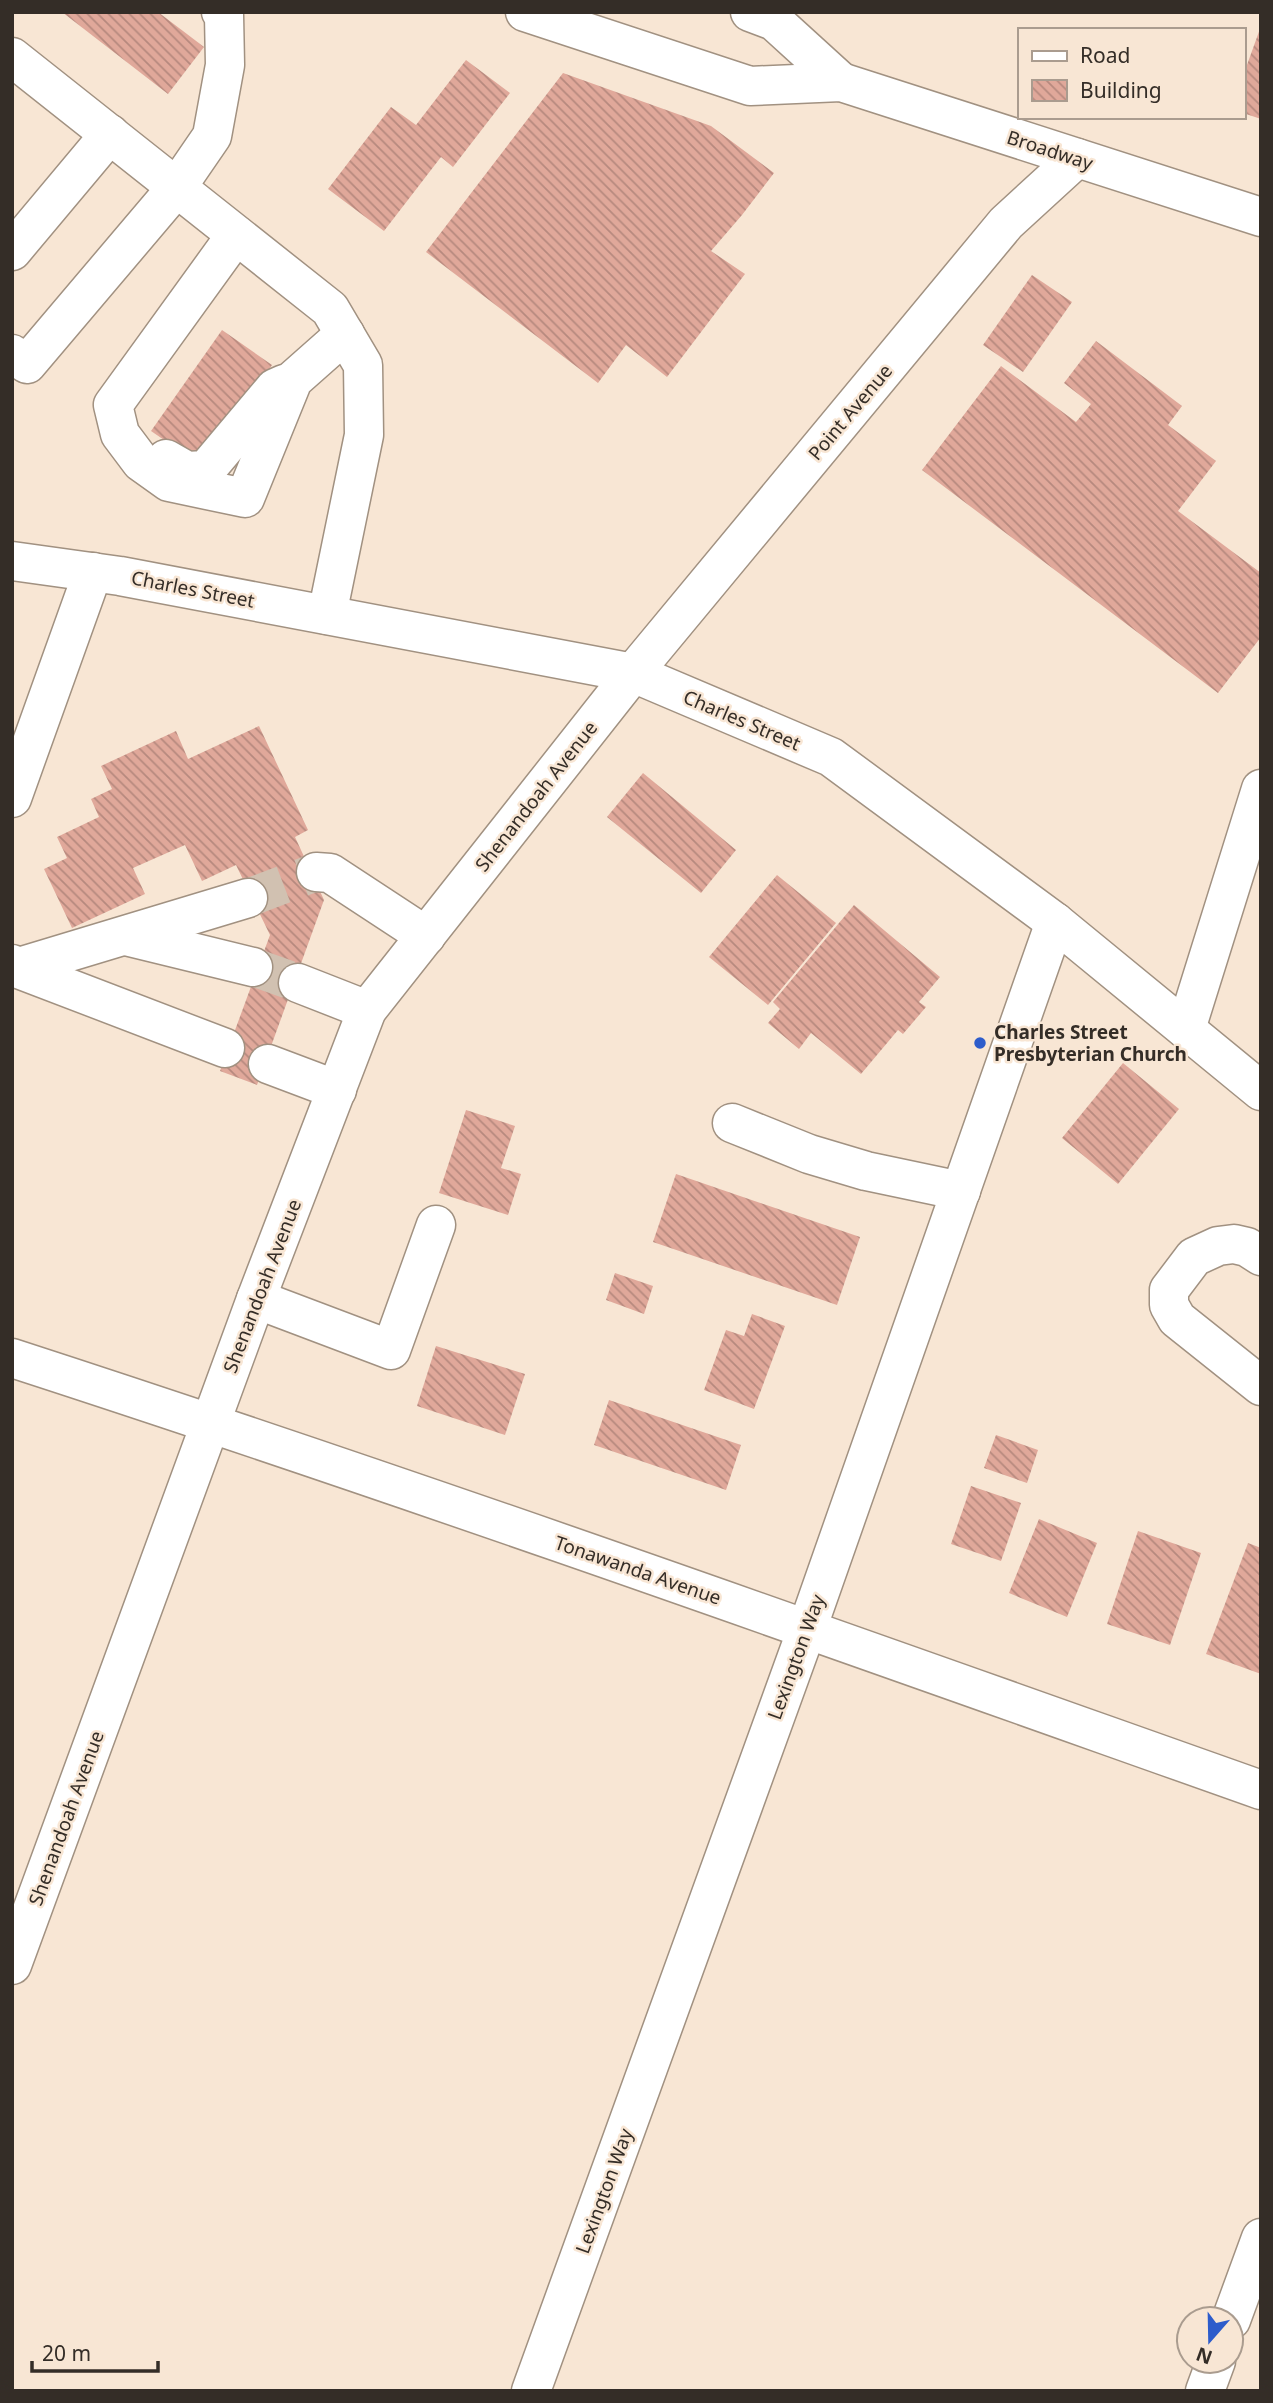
<svg xmlns="http://www.w3.org/2000/svg" width="1273" height="2403" font-family="'Noto Sans',sans-serif">
<style>
.building{fill:url(#building-back-hatch)}
.lines{fill:none;stroke-linecap:round;stroke-linejoin:round}
.minor-tunnel{stroke:#d1c1b1;stroke-width:38;stroke-dasharray:38 19;stroke-linecap:butt}
.minor-casing{stroke:#a19181;stroke-width:41}
.major-casing{stroke:#a19181;stroke-width:41}
.minor{stroke:#fff;stroke-width:38}
.major{stroke:#fff;stroke-width:38}
.poi-dot{fill:#2d5ccb;stroke:#f8e6d4;stroke-width:2.5}
.labels{text-anchor:middle;dominant-baseline:central;stroke-width:5;stroke-linejoin:round;paint-order:stroke}
.street-label{font-size:19px;fill:#342d27;stroke:#f8e6d4}
.poi-label{font-size:19px;font-weight:bold;fill:#342d27;stroke:#f8e6d4;text-anchor:start}
</style>
<defs>
<pattern id="building-back-hatch" width="6" height="6" patternUnits="userSpaceOnUse" patternTransform="scale(1.75)"><rect width="6" height="6" fill="#e0a89a"/><path d="M-1 5l2 2M0 0l6 6M5-1l2 2" fill="none" stroke="#b6897e"/></pattern>
</defs>
<rect width="100%" height="100%" fill="#f8e6d4"/>
<!-- building -->
<g class="building">
<polygon points="62,12 158,12 204,47 168,94"/>
<polygon points="1261,26 1261,119 1243,113 1243,76"/>
<polygon points="466,60 510,93 453,167 441,157 384,231 328,189 391,107 416,125"/>
<polygon points="563,73 711,126 774,173 742,215 711,251 745,274 667,377 626,345 598,383 426,252"/>
<polygon points="1032,275 1072,302 1023,372 983,345"/>
<polygon points="222,330 272,365 202,466 151,431"/>
<polygon points="1096,341 1182,406 1168,425 1216,461 1178,511 1261,573 1261,637 1218,693 922,470 1001,366 1076,422 1091,404 1064,383"/>
<polygon points="259,726 308,830 295,837 324,900 257,1085 220,1071 270,935 236,865 202,881 185,845 133,868 145,894 72,928 44,869 67,858 57,837 99,817 91,799 112,789 101,766 176,731 188,759"/>
<polygon points="643,773 736,850 701,893 607,817"/>
<polygon points="777,875 836,923 768,1005 709,957"/>
<polygon points="854,905 940,977 919,1002 926,1007 903,1034 898,1030 861,1074 811,1033 799,1049 768,1023 780,1009 773,1002"/>
<polygon points="1123,1063 1179,1109 1118,1184 1062,1138"/>
<polygon points="466,1110 515,1126 501,1168 521,1174 508,1215 439,1193"/>
<polygon points="676,1174 860,1237 837,1305 653,1242"/>
<polygon points="615,1273 653,1286 644,1314 606,1300"/>
<polygon points="752,1314 785,1326 754,1409 704,1390 726,1330 744,1336"/>
<polygon points="436,1346 525,1374 505,1435 417,1406"/>
<polygon points="609,1400 741,1445 726,1490 594,1445"/>
<polygon points="996,1435 1038,1450 1027,1483 984,1468"/>
<polygon points="971,1486 1021,1503 1001,1561 951,1544"/>
<polygon points="1039,1519 1097,1543 1067,1617 1009,1593"/>
<polygon points="1138,1531 1201,1553 1170,1645 1107,1624"/>
<polygon points="1248,1543 1261,1548 1261,1674 1206,1654"/>
</g>
<g class="lines">
<!-- minor-tunnel -->
<g class="minor-tunnel">
<polyline points="248,898 316,872"/>
<polyline points="253,967 298,983"/>
</g>
<!-- minor casing -->
<g class="minor-casing">
<g id="minor">
<polyline points="12,57 330,309 363,365 364,435 327,615"/>
<polyline points="236,235 113,405 120,434 141,462 169,482 245,498 293,380 345,334"/>
<polyline points="12,251 110,134"/>
<polyline points="12,354 27,364 177,187 212,136 225,65 224,15 221,12"/>
<polyline points="166,459 187,471 206,470 275,388 284,384"/>
<polyline points="12,798 93,572"/>
<polyline points="316,872 330,873 426,936"/>
<polyline points="126,936 253,967"/>
<polyline points="12,964 16,968 225,1048"/>
<polyline points="16,968 248,898"/>
<polyline points="298,983 367,1010"/>
<polyline points="1186,1029 1261,789"/>
<polyline points="268,1064 337,1090"/>
<polyline points="732,1123 809,1154 866,1171 961,1191"/>
<polyline points="1261,1256 1247,1247 1234,1244 1218,1246 1194,1257 1169,1290 1169,1305 1177,1319 1261,1386"/>
<polyline points="256,1299 391,1350 436,1225"/>
<path d="M12,1358C431,1494 846,1643 1261,1790"/>
<polyline points="12,1965 256,1299 367,1010 633,673 1006,223 1077,158"/>
<polyline points="1231,2320 1261,2238"/>
<polyline points="531,2391 807,1629 1055,922"/>
<polyline points="1205,2391 1216,2361"/>
</g>
</g>
<!-- major casing -->
<g class="major-casing">
<g id="major">
<polyline points="525,12 750,86 841,82 1261,217"/>
<polyline points="750,12 774,21 841,82"/>
<polyline points="12,561 120,576 633,673 831,757 1055,922 1261,1091"/>
</g>
</g>
<!-- minor -->
<use href="#minor" class="minor"/>
<!-- major -->
<use href="#major" class="major"/>
</g>
<!-- markers -->
<circle class="poi-dot" cx="980" cy="1043" r="7"/>
<g class="labels">
<!-- street labels -->
<g class="street-label">
<text transform="translate(1050 150) rotate(18)">Broadway</text>
<text transform="translate(850 412) rotate(-50)">Point Avenue</text>
<text transform="translate(193 589) rotate(11)">Charles Street</text>
<text transform="translate(742 720) rotate(23)">Charles Street</text>
<text transform="translate(536 796) rotate(-52)">Shenandoah Avenue</text>
<text transform="translate(262 1286) rotate(-69)">Shenandoah Avenue</text>
<text transform="translate(638 1570) rotate(19)">Tonawanda Avenue</text>
<text transform="translate(796 1657) rotate(-70)">Lexington Way</text>
<text transform="translate(66 1818) rotate(-70)">Shenandoah Avenue</text>
<text transform="translate(604 2191) rotate(-70)">Lexington Way</text>
</g>
<!-- poi labels -->
<g class="poi-label">
<text x="994" y="1032">Charles Street<tspan x="994" dy="22">Presbyterian Church</tspan></text>
</g>
</g>
<!-- border -->
<rect width="1273" height="2403" fill="none" stroke="#342d27" stroke-width="28"/>
<!-- legend -->
<rect x="1018" y="28" width="228" height="91" fill="#f8e6d4" stroke="#aa9c8f" stroke-width="2"/>
<rect x="1032" y="51" width="35" height="10" fill="#ffffff" stroke="#aa9c8f" stroke-width="2"/>
<text x="1080" y="63" font-size="21" fill="#342d27">Road</text>
<rect x="1032" y="80" width="35" height="21" fill="url(#building-back-hatch)" stroke="#aa9c8f" stroke-width="2"/>
<text x="1080" y="98" font-size="21" fill="#342d27">Building</text>
<!-- north arrow -->
<g transform="translate(1210 2340) rotate(200)"><circle r="33" fill="#f8e6d4" stroke="#aa9c8f" stroke-width="2"/>
<path d="M0-5L12 26L0 18L-12 26Z" fill="#2d5ccb"/>
<text y="-10" font-size="19" font-weight="bold" text-anchor="middle" fill="#342d27">N</text>
</g>
<!-- scale -->
<path d="M32 2361v10h126v-10" fill="none" stroke="#342d27" stroke-width="3.5"/>
<text x="42" y="2361" font-size="21" fill="#342d27" stroke="#f8e6d4" stroke-width="5" paint-order="stroke">20 m</text>
</svg>
